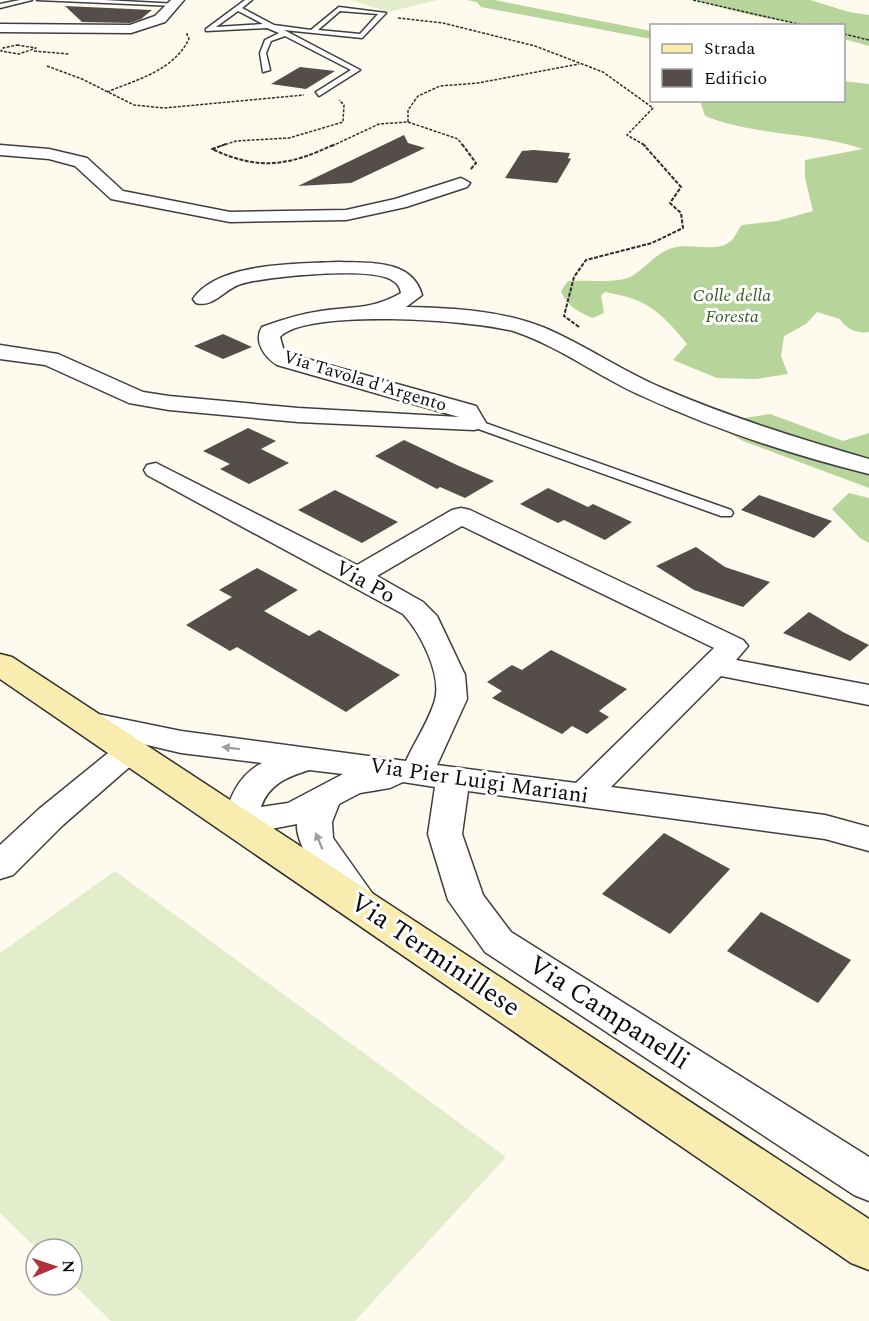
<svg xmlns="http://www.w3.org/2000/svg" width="869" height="1321" font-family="Spectral,serif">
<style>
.forest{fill:#b7d49a}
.pitch{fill:#e3edcb}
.building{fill:#544d4a}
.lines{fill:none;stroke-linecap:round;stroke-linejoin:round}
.service-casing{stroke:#3f3f3f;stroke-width:3}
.minor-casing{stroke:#3f3f3f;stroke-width:3}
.secondary-casing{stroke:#2e2e2e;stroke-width:3}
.path-far1{stroke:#2e2e2e;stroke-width:1.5;stroke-dasharray:3 1.5;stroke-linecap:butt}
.path{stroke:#2e2e2e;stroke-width:2;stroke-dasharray:4 1.5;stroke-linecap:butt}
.service{fill:#fff;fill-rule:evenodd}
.minor{fill:#fff;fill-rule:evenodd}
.secondary{fill:#f8edae;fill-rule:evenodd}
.oneway{fill:#9e9e9e}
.labels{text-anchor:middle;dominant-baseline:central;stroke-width:6;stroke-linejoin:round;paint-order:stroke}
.far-park-label{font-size:18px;font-style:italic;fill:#325f22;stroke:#fff}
.far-street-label{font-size:18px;fill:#0c0c0c;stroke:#fff}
.street-label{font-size:22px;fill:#0c0c0c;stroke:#fff}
.near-street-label{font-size:27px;fill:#0c0c0c;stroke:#fff}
</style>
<rect width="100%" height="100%" fill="#fefaed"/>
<!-- forest -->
<g class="forest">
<polygon points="467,0 494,0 651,31 651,39 481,7 477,2"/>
<path d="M695,0H810L849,12L869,15V46L844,39V26C791,26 745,15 695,0Z"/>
<path d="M844,81L869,84V332C857,334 846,329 840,319L817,312L806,324L784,336L781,356L788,374L756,379L717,378L673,360L687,344C660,311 647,299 605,292L601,295L604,313L593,318C578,312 567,306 561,291L568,281C584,280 614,283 628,278C642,272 654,255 669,249C689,241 716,255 732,240C736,236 738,229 742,225L777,221L813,211L805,178V160L863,149C812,132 755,136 705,116L700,101L844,100Z"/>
<polygon points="770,414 843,441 869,433 869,488 743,441 721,428 731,420"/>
<polygon points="849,493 869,498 869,543 860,538 832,509"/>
</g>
<!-- pitch -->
<g class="pitch">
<polygon points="352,0 438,0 388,12"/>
<polygon points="115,871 506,1157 355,1321 111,1321 72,1283 72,1249 37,1249 0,1213 0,953"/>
</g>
<!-- building -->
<g class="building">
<polygon points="65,6 152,10 141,19 130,23 82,22"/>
<polygon points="300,67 335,71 306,89 271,84"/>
<polygon points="404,135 408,143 425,148 351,183 298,186"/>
<polygon points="534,150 570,153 568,158 571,159 557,183 505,178 522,151"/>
<polygon points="223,334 252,347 223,359 194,346"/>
<polygon points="248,428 276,441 261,449 289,463 249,484 220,469 230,464 203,451"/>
<polygon points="404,440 459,466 494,481 465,498 440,487 437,489 375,456"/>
<polygon points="548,488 588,507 593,504 632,522 605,540 564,520 558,523 520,504"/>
<polygon points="335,490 398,522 362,543 298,510"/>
<polygon points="759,495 832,521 814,538 741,510"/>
<polygon points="696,547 725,567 770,582 743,607 694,590 656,566"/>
<polygon points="257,568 298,590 264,611 309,636 319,630 400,675 346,712 237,647 230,651 186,625 232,597 219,590"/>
<polygon points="809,612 843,632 869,645 850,661 783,633"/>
<polygon points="551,650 627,689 599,711 609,717 587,734 572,726 562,734 492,698 502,691 487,682 512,665 522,670"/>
<polygon points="664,833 730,869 670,934 602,894"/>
<polygon points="761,912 851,960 818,1003 727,951"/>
</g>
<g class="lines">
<!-- service casing -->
<g class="service-casing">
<g id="service">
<polygon points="20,0 32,0 0,8 0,4"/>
<polygon points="37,0 104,0 178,4 175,6"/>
<path d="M245,0H252L242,8L274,25L311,30L339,7L386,13L362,38L284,30L360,70L319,96L316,92L351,70L285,36L271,41L266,53L270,70L263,72L260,53L265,40L279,33L267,28L206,31V29ZM238,11L263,24L216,27ZM340,11L378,14L360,34L318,30Z"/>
<polygon points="474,419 731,510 733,513 731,516 721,516 470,426 470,420"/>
</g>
</g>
<!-- minor casing -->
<g class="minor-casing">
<g id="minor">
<polygon points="171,0 184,0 165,22 131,33 0,32 0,24 130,25 155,16"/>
<polygon points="0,145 49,149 87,158 123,191 230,212 346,210 395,199 461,178 470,183 467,187 406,207 346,220 230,222 111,199 75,166 49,159 0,155"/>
<path d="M338,262C369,263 412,259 422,295L406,307C452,308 501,310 545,328C585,345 622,371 662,388C729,417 799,439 869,459V474C792,455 714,429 642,396C599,377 560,347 516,332C479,320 305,308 280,337L283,348L293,355L476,406L486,423L482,428L474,430L298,422L169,410L129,403L45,365L0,359V345L58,354L143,392L169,396L298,408L459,417L277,365C265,357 253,342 262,327C281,320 300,314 321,311C354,306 371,310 401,293C400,286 396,282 390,279C367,267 267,276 241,284C224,289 214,308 196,303L193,299C218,262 298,264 338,262Z"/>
<path d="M156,463L357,565L452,510L461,508L470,510L743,640L748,646L736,660L869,685V705L721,676L611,787L825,815L869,827V851L825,839L468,791L462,834L483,895L511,932L869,1157V1201L854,1195L485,952L448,900L428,834L435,787L403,782L390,788L360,793L339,804L332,822L333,838L377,900L372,910C363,912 354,915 345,909C329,895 295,846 297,824L240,835L228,832L223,823C229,799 238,775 262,763L181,753L143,744L146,749L141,757L63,825L13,875L0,879V845L39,809L124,740L77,729L72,722L77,715L88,712L181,731L406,761C415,741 429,721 435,700C442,674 420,632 403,614L147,475L144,470L147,465ZM462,526L714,648L576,783L437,765L467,699L465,675L437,616L423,602L377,576ZM309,770L343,774L288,803L261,807C269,784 287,777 309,770Z"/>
</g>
</g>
<!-- secondary casing -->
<g class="secondary-casing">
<polygon id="secondary" points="0,654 12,657 869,1219 869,1270 851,1263 0,679"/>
</g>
<!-- path-far1 -->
<g class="path-far1">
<polyline points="693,0 807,26"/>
<polyline points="398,18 443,23 535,46 603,72 653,108 627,135 646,146"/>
<polyline points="844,34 869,40"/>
<polygon points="17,45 36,48 19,54 1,51 3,48"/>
<polyline points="34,51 69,54"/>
<polyline points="47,66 82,79 134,105 164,108 304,95"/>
<path d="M107,92C138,79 173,71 189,39L186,32"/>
<polyline points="408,122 408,110 418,96 440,86 478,83 579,64"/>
<polyline points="221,146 236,141 289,138 343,122 344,105 339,100"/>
<polyline points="332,146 379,124 408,122 458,139 463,146"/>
</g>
<!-- path -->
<g class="path">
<path d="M226,144L212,149C259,171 289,166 335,144"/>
<polyline points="462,144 476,163 470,170"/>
<polyline points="579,327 564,316 574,277 586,260 652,243 683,228 681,213 670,203 681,187 643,144"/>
</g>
<!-- service -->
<use href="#service" class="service"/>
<!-- minor -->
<use href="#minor" class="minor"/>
<!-- secondary -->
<use href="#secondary" class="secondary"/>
</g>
<!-- one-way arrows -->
<defs><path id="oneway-solid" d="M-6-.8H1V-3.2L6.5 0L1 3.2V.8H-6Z" transform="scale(1.5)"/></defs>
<g class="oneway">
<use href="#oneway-solid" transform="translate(231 748) rotate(-173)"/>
<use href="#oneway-solid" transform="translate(319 841) rotate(-113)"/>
</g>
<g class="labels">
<!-- far-park labels -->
<g class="far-park-label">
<text x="732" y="295">Colle della<tspan x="732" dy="21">Foresta</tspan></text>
</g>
<!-- far-street labels -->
<g class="far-street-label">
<text transform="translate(365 381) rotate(17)">Via Tavola d'Argento</text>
</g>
<!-- street labels -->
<g class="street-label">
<text transform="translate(365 582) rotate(29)">Via Po</text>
<text transform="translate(479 781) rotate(8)">Via Pier Luigi Mariani</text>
</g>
<!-- near-street labels -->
<g class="near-street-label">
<text transform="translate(435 955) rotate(34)">Via Terminillese</text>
<text transform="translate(609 1013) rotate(33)">Via Campanelli</text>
</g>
</g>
<!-- legend -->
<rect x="650" y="24" width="195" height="78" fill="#ffffff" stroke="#9e9e9e" stroke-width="1.5"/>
<rect x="662" y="44" width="30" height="9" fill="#f8edae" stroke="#9e9e9e" stroke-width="1.5"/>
<text x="704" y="54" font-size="18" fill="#0c0c0c">Strada</text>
<rect x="662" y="69" width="30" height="18" fill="#544d4a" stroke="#9e9e9e" stroke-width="1.5"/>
<text x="704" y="84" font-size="18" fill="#0c0c0c">Edificio</text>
<!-- north arrow -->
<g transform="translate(54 1267) rotate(88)"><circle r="28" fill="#ffffff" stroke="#9e9e9e" stroke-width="1.5"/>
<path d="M0-4.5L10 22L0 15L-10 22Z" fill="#b1303c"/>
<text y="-9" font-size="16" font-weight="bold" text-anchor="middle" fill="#0c0c0c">N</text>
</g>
</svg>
